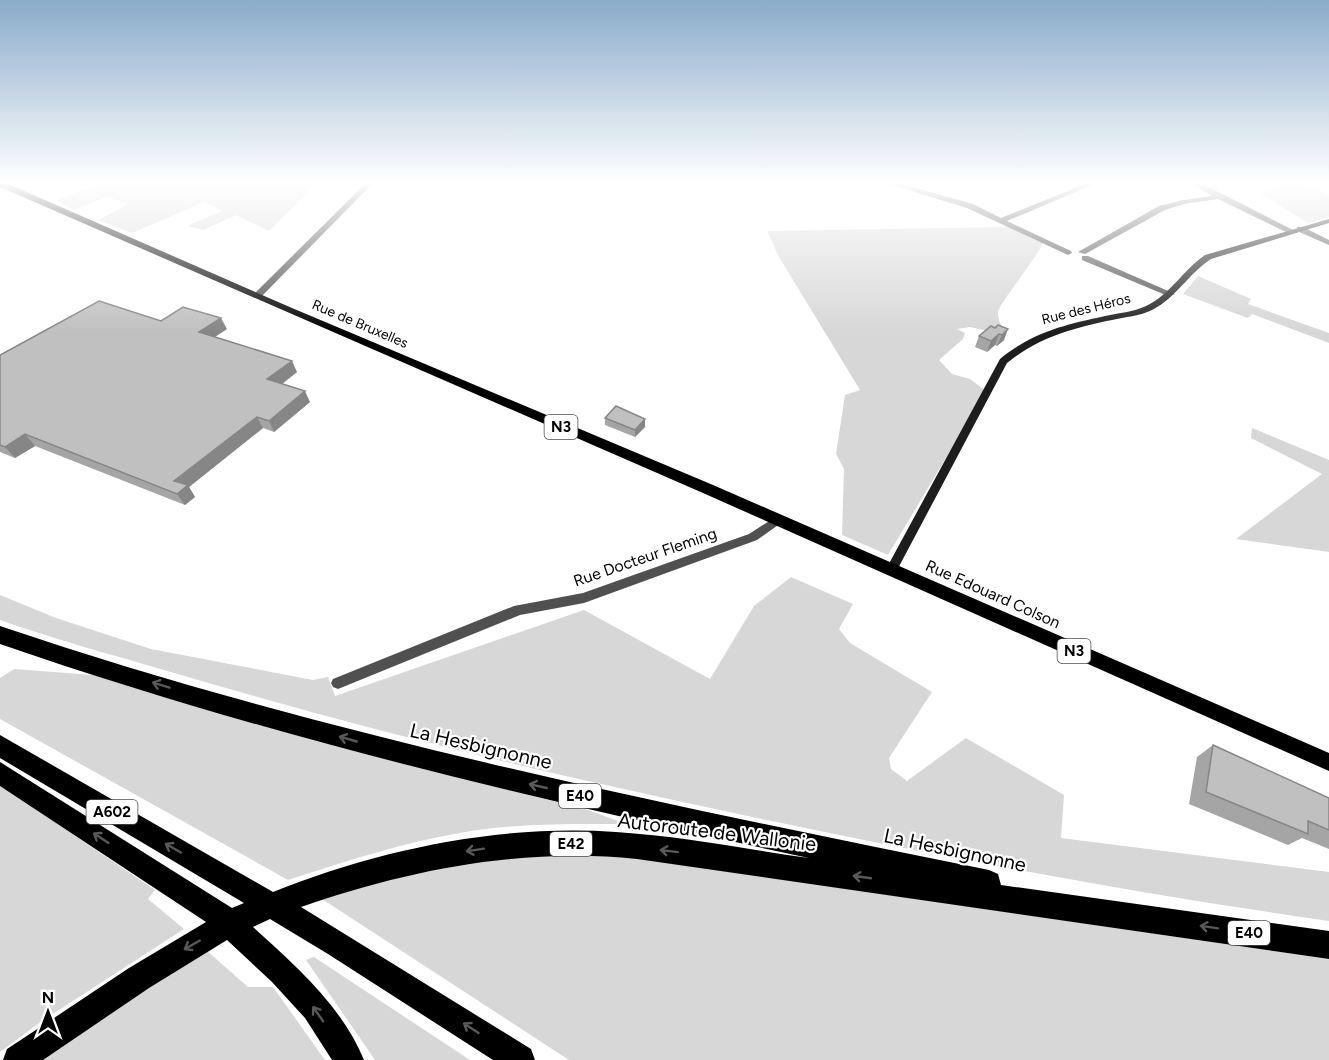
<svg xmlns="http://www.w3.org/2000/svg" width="1329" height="1060" font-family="Figtree,sans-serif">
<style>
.green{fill:#d7d7d7}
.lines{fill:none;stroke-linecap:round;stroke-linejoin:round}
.street{fill:#505050;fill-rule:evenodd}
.secondary{fill:#1d1d1d;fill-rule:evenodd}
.primary{fill:#000;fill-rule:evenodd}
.highway{fill:#000;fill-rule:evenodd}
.wall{fill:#a5a5a5}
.shaded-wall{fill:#868686}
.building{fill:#c0c0c0;stroke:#868686;stroke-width:1.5}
.oneway{stroke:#595959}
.labels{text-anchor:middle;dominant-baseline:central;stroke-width:4.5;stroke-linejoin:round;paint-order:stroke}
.far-street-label{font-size:14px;fill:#000;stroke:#fff}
.shield{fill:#fff;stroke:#4c4c4c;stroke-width:1.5}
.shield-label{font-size:15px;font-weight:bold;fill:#000}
.street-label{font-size:16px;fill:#000;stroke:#fff}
.near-street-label{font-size:20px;fill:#000;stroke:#fff}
</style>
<rect width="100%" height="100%" fill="#fff"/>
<!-- green -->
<g class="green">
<polygon points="100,183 317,183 269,231 236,215 203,230 187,226 222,211 204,202 132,233 98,220 128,204 107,197 74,210 56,201"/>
<polygon points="1283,183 1301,183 1329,195 1329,217 1308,223 1261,194"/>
<path d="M1009,227L1043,243C1037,257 998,306 998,312C997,318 1003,329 1005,335L970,327L957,329L965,333L963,339L939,360L952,374L970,379L986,391L888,555L842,535L844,469L836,454L845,395L860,390L779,257L767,231Z"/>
<polygon points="1198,276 1251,299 1248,304 1329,333 1329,343 1252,314 1248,318 1183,294"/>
<polygon points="1252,428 1329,460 1329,552 1236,539 1322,474 1251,438"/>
<path d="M791,577L853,604L839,629L850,643L932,692L889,758L891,769L907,781L966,738L1064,795L1061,838L1329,872V921C1085,886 842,838 601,784C454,751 309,713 164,670C109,654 54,639 0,620V595L56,618L151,649L313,680L328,677L335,696L584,610L710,679L754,606Z"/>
<path d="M14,669L93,675L319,742L588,810L626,824C572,824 518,823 465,832C405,842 346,861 288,880L0,719V678Z"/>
<polygon points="0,785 155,890 148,899 184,929 42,1021 0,1052"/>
<polygon points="548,852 634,858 1329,959 1329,1060 569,1060 322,899 387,878 456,863"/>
<polygon points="206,950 248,987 273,987 325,1060 33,1060"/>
<polygon points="314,957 470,1060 375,1060 306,960"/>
</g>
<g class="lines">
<!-- street -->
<g class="street">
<polygon points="366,183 373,183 260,298 254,298 254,294"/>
<polygon points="443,183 449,183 449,184 446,186"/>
<polygon points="886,183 898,183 973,204 1001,218 1087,183 1097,183 1007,221 1071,251 1072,253 1068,255 967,208"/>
<polygon points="1192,183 1201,183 1295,231 1288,233 1218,199 1184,204 1165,210 1085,254 1078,252 1159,206 1183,200 1212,196"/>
<polygon points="1297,227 1303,227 1329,240 1329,245 1297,231"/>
<polygon points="1082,256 1088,256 1175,294 1168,296 1082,260"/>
<polygon points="777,516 783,520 781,523 757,540 584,603 520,615 338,689 333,687 331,683 333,679 514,606 583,593 749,534"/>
</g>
<!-- secondary -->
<path class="secondary" d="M1329,219V223L1211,259C1189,273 1176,298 1152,310C1140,316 1125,317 1112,320C1073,328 1039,337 1007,363L895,574H887L885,571L1000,359C1033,332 1064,325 1105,316C1119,313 1133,312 1146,306C1170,295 1183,270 1205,255Z"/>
<!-- primary -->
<polygon class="primary" points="0,183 6,183 292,308 713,485 1329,753 1329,771 703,493 0,187"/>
<!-- highway -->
<path class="highway" d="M0,626C322,735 657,803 989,870L998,874L1001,885L1329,931V959L637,859C524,847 407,870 301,907L531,1049L535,1060H493L328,954L270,919L253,927C295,965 342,1006 364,1060H332L305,1018L272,982L227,940L149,988L43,1060H3L7,1049L48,1022L129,968L206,922L0,786V762L232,908L244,903L0,758V735L273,892C380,849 501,824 616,832C680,836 745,849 809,858C537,800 263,735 0,644Z"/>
</g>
<!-- wall -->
<g class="wall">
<polygon points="161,321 227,329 215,337 297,372 282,384 310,402 274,432 263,428 189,487 195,497 185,505 35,446 15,458 0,452 0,355"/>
<polygon points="998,325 1004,340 997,346 995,345 987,352 975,347 979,336"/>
<polygon points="605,418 645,419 645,427 635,437 605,425"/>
<polygon points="1213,745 1329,798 1329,849 1302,838 1288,845 1189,804 1197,757"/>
</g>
<!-- shaded-wall -->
<g class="shaded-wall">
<polygon points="221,318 227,329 205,343 199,332"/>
<polygon points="1008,329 1004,340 997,346 1002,335"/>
<polygon points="999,334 995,345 987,352 991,341"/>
<polygon points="292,361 297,372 273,391 267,379"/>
<polygon points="305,391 310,402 274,432 269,421"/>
<polygon points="257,417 263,428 189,487 195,497 185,505 177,494 174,481"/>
<polygon points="645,419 645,427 635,437 635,430"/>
<polygon points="25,434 35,446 15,458 5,447"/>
</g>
<!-- building -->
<g class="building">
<polygon points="99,301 161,321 183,307 221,318 199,332 292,361 267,379 305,391 269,421 257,417 174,481 188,485 177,494 25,434 5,447 0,445 0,355"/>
<polygon points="998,325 1008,329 1002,335 999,334 991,341 979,336 991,326 995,328"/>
<polygon points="616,406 645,419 635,430 605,418"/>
<polygon points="1213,745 1329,798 1329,830 1308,821 1308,834 1206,792"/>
</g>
<!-- one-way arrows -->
<defs><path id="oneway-shaft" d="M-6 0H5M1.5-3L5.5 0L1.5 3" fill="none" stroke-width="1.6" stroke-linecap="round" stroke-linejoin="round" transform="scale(1.5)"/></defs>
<g class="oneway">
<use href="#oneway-shaft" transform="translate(161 685) rotate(-163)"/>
<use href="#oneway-shaft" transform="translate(348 739) rotate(-164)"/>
<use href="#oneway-shaft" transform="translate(538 786) rotate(-167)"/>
<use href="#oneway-shaft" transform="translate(101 838) rotate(-147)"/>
<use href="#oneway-shaft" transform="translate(173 848) rotate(-150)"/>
<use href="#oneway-shaft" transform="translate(475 850) rotate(171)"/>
<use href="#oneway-shaft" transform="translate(669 851) rotate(-173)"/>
<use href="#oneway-shaft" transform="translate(862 877) rotate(-172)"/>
<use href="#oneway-shaft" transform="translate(1209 927) rotate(-171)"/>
<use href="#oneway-shaft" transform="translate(192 945) rotate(150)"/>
<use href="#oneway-shaft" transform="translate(318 1014) rotate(-125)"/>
<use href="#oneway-shaft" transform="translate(471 1028) rotate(-147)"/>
</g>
<!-- sky -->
<linearGradient id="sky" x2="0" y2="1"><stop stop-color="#8aabca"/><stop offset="0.55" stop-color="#fff"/><stop offset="1" stop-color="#fff" stop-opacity="0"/></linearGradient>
<rect width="1329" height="332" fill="url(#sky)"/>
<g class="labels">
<!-- far-street labels -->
<g class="far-street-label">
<text transform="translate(1086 309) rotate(-14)">Rue des Héros</text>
<text transform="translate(360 324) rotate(23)">Rue de Bruxelles</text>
</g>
<!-- shield labels -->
<g class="shield">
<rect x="544.5" y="415" width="33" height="24" rx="4.5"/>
<rect x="1057.5" y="639" width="33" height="24" rx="4.5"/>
<rect x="559" y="784" width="42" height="24" rx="4.5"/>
<rect x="86.5" y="800" width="51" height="24" rx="4.5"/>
<rect x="550" y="832" width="42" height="24" rx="4.5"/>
<rect x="1228" y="921" width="42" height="24" rx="4.5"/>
</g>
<g class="shield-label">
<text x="561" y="427">N3</text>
<text x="1074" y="651">N3</text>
<text x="580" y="796">E40</text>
<text x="112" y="812">A602</text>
<text x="571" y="844">E42</text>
<text x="1249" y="933">E40</text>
</g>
<!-- street labels -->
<g class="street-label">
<text transform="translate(645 557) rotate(-19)">Rue Docteur Fleming</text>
<text transform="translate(993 594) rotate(24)">Rue Edouard Colson</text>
</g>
<!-- near-street labels -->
<g class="near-street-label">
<text transform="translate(481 746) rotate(13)">La Hesbignonne</text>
<text transform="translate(717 832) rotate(7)">Autoroute de Wallonie</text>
<text transform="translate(955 850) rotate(12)">La Hesbignonne</text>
</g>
</g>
<!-- north arrow -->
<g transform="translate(48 1012)" stroke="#ffffff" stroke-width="4.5" paint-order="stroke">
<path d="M0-4.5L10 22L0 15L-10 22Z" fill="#000000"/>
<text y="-9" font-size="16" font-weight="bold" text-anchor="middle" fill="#000000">N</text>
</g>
</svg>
